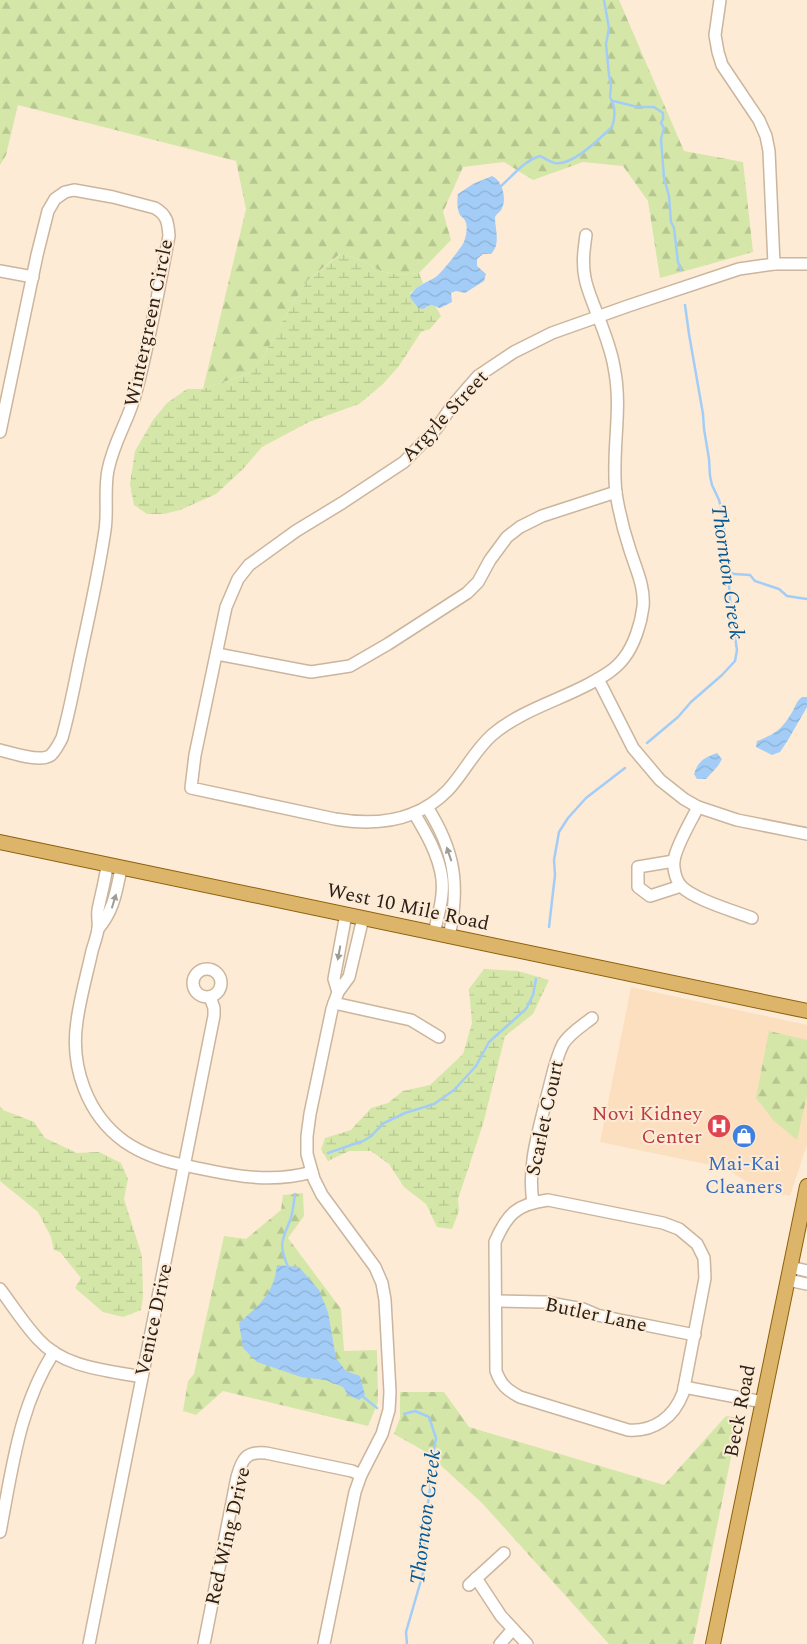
<svg xmlns="http://www.w3.org/2000/svg" width="807" height="1644" font-family="Spectral,serif">
<style>
.built{fill:#fbdfbf}
.forest{fill:url(#forest-firs)}
.wetland{fill:url(#wetland-marsh)}
.water{fill:url(#water-waves)}
.lines{fill:none;stroke-linecap:round;stroke-linejoin:round}
.stream{stroke:#a3cdf7;stroke-width:2.5}
.minor-casing{stroke:#cbb59d;stroke-width:14}
.major-casing{stroke:#8e600c;stroke-width:16}
.minor{stroke:#fff;stroke-width:11}
.major{stroke:#dcb46a;stroke-width:14}
.oneway{fill:#9f9b97}
.labels{text-anchor:middle;dominant-baseline:central;stroke-width:4;stroke-linejoin:round;paint-order:stroke}
.street-label{font-size:20px;fill:#2a2118;stroke:#fdebd6}
.health-label{font-size:20px;fill:#be3a42;stroke:#fdebd6;text-anchor:end}
.shop-label{font-size:20px;fill:#366cbe;stroke:#fdebd6}
.water-label{font-size:21px;font-style:italic;fill:#025897;stroke:#fdebd6}
</style>
<defs>
<pattern id="forest-firs" width="22" height="20" patternUnits="userSpaceOnUse" patternTransform="scale(1.25)"><rect width="22" height="20" fill="#d4e7a8"/><path d="M5 1l3.5 6h-7zM16 11l3.5 6h-7z" fill="#b6c690"/></pattern>
<pattern id="wetland-marsh" width="20" height="14" patternUnits="userSpaceOnUse" patternTransform="scale(1.25)"><rect width="20" height="14" fill="#d4e7a8"/><path d="M1 5h8M5 5V1M11 12h8M15 12V8" fill="none" stroke="#b6c690"/></pattern>
<pattern id="water-waves" width="16" height="10" patternUnits="userSpaceOnUse" patternTransform="scale(1.25)"><rect width="16" height="10" fill="#a3cdf7"/><path d="M0 5q4-4 8 0t8 0" fill="none" stroke="#8cb0d3"/></pattern>
</defs>
<rect width="100%" height="100%" fill="#fdebd6"/>
<!-- built -->
<polygon class="built" points="631,987 807,1025 807,1144 790,1196 758,1189 725,1168 600,1142"/>
<!-- forest -->
<g class="forest">
<polygon points="0,0 619,0 684,151 743,162 753,252 660,278 648,201 623,166 583,162 533,180 504,162 463,167 443,212 451,240 419,273 400,275 381,271 359,259 340,254 308,280 291,306 266,352 250,373 203,389 246,209 236,161 18,105 6,155 0,165"/>
<polygon points="769,1031 807,1040 807,1095 797,1140 774,1121 756,1098"/>
<polygon points="303,1193 304,1216 288,1238 341,1309 344,1351 377,1350 378,1402 368,1426 223,1391 196,1415 183,1411 188,1381 194,1374 224,1236 246,1239 281,1210 283,1195"/>
<polygon points="400,1392 444,1392 469,1427 664,1485 726,1416 739,1418 693,1644 609,1644 482,1503 426,1452 394,1434 400,1418"/>
</g>
<!-- wetland -->
<g class="wetland">
<polygon points="341,254 359,259 381,271 400,275 419,273 423,283 410,293 424,309 430,305 434,304 441,316 430,329 421,332 399,366 383,384 359,404 309,422 262,447 243,469 216,494 180,510 164,514 147,514 134,505 130,484 135,451 153,420 167,403 187,389 203,389 250,373 266,352 291,306 308,280"/>
<polygon points="484,969 518,971 549,980 533,1014 505,1036 483,1124 458,1199 459,1211 452,1229 437,1227 426,1204 404,1187 389,1164 371,1151 349,1151 328,1161 321,1149 325,1138 351,1130 371,1108 388,1103 403,1091 430,1085 463,1054 472,1023 469,989"/>
<polygon points="0,1106 3,1110 34,1122 45,1138 77,1153 99,1152 121,1163 128,1179 124,1199 142,1256 143,1297 141,1310 123,1317 103,1312 75,1288 81,1278 60,1252 54,1250 51,1237 38,1212 0,1181"/>
</g>
<!-- water -->
<g class="water">
<path d="M492,176C502,180 507,198 502,208C501,212 497,213 495,217C495,230 501,244 491,254H483L477,259V266L486,274L484,281L465,293L456,291L451,293L452,302L440,308C432,306 433,302 424,309L418,308L410,297C414,285 428,283 437,276C443,271 461,248 464,242C466,236 469,225 464,219C460,214 462,219 459,213C457,207 457,200 458,194L473,184Z"/>
<path d="M802,697H807V707L788,740L780,752L772,755L756,747L757,741C775,734 781,730 791,714C795,708 796,701 802,697Z"/>
<path d="M717,753L722,759L718,766L706,779H697L694,774C698,761 704,758 717,753Z"/>
<path d="M277,1265L299,1267L319,1290L328,1312L336,1358L346,1371L360,1376L365,1395L359,1400L348,1395L343,1387L325,1380L301,1377L257,1362L243,1348L239,1323C259,1305 274,1294 277,1265Z"/>
</g>
<g class="lines">
<!-- stream -->
<g class="stream">
<polyline points="613,101 638,107 654,107 663,113 663,119 661,123 664,128 661,139 664,178 669,196 671,222 674,228 678,262 681,270"/>
<path d="M501,186C514,175 523,161 540,156C545,158 550,162 555,163C573,166 600,138 612,127C616,116 615,106 610,97L611,85L609,75L606,44L609,28L604,0"/>
<polyline points="728,571 734,574 750,575 755,581 779,589 787,596 807,599"/>
<polyline points="647,743 678,717 691,702 722,675 735,661 737,650 731,610 727,561 724,552 724,518 719,500 712,485 710,476 709,459 704,429 703,414 689,334 685,305"/>
<polyline points="549,927 555,875 554,860 559,832 568,818 586,798 625,768"/>
<polyline points="328,1153 363,1141 370,1137 384,1123 405,1113 434,1104 454,1090 476,1066 489,1042 526,1009 533,995 536,979"/>
<path d="M288,1267C278,1243 282,1241 291,1218C293,1210 294,1202 295,1194"/>
<polyline points="361,1395 377,1408"/>
<polyline points="404,1414 415,1411 429,1417 436,1438 431,1466 430,1489 424,1532 425,1561 424,1570 406,1632 407,1644"/>
</g>
<!-- minor casing -->
<g class="minor-casing">
<g id="minor">
<polyline points="720,0 715,35 718,52 722,65 759,120 766,136 769,151 774,264"/>
<path d="M586,235C584,249 582,263 585,278C587,289 592,300 596,311C603,329 611,348 614,367C623,410 611,451 616,493C619,512 624,532 630,550C636,569 645,587 643,607C641,624 634,645 624,658C615,670 602,677 589,684C557,701 520,711 492,735C474,751 464,773 448,790C417,822 376,826 335,819L191,788L195,755L226,607L238,579L249,565L296,531L342,503L404,462L436,429L452,406L478,376L514,352L552,333L628,306L739,269L774,264H807"/>
<polyline points="0,271 33,277"/>
<path d="M0,432L37,255L48,211L55,199L65,192L74,190L113,197L155,208C167,215 168,222 169,236C159,288 150,340 136,392C129,420 114,440 108,470C104,490 108,510 105,530C99,571 90,612 81,653C75,681 70,710 62,738C59,744 56,750 51,755C41,763 12,753 0,750"/>
<polyline points="217,654 311,672 350,666 388,644 467,593 478,582 490,560 507,537 520,527 542,516 616,492"/>
<polyline points="598,679 633,748 660,780 684,799 698,807 737,820 807,834"/>
<path d="M427,807C455,851 460,885 449,937"/>
<path d="M698,807C691,821 679,841 675,856C672,865 675,879 681,886C693,899 734,911 752,918"/>
<path d="M414,813C426,833 439,855 442,879C444,897 438,916 434,933"/>
<polyline points="674,861 638,867 638,887 650,896 681,886"/>
<path d="M107,866C105,881 101,895 98,910C97,917 99,923 98,929C97,936 94,944 92,951C87,974 80,998 77,1021C70,1066 87,1115 125,1142C144,1155 166,1162 188,1166C229,1175 270,1184 312,1172"/>
<path d="M98,929C114,910 116,892 121,869"/>
<circle cx="207" cy="983" r="14"/>
<polyline points="338,992 334,979 346,914"/>
<polyline points="334,1003 411,1020 439,1037"/>
<path d="M548,1200L663,1223L679,1229L697,1244L704,1258L705,1278L683,1393C674,1417 654,1432 628,1430L520,1397C507,1390 501,1385 496,1371L495,1242C507,1214 517,1204 548,1200Z"/>
<path d="M533,1202C527,1166 539,1130 547,1096C552,1078 555,1060 563,1044C570,1033 582,1026 592,1018"/>
<polyline points="790,1267 807,1271"/>
<polyline points="788,1280 807,1284"/>
<path d="M0,1289C12,1305 24,1324 38,1339C64,1368 106,1370 142,1377"/>
<polyline points="496,1301 545,1302 566,1306 583,1309 597,1315 615,1319 695,1335"/>
<polyline points="684,1387 763,1402"/>
<path d="M0,1532C12,1470 19,1406 54,1352"/>
<polyline points="476,1578 501,1616 527,1644"/>
<polyline points="469,1585 504,1553"/>
<polyline points="89,1644 205,1061 214,1016 214,1008 210,997"/>
<path d="M204,1644L237,1477C242,1459 246,1451 266,1453L352,1471L361,1475"/>
<polyline points="324,1644 355,1492 361,1475 382,1434 389,1410 390,1392 385,1300 382,1283 375,1267 322,1195 314,1179 307,1154 307,1136 310,1114 332,1009 338,992 349,977 363,918"/>
<polyline points="500,1644 513,1629"/>
</g>
</g>
<!-- major casing -->
<g class="major-casing">
<g id="major">
<polyline points="0,842 807,1011"/>
<polyline points="713,1644 807,1186"/>
</g>
</g>
<!-- minor -->
<use href="#minor" class="minor"/>
<!-- major -->
<use href="#major" class="major"/>
</g>
<!-- one-way arrows -->
<defs><path id="oneway-solid" d="M-6-.8H1V-3.2L6.5 0L1 3.2V.8H-6Z" transform="scale(1.25)"/></defs>
<g class="oneway">
<use href="#oneway-solid" transform="translate(449 854) rotate(-109)"/>
<use href="#oneway-solid" transform="translate(114 901) rotate(-73)"/>
<use href="#oneway-solid" transform="translate(339 953) rotate(100)"/>
</g>
<!-- icons -->
<defs>
<g id="hospital-disc" transform="scale(1.25)"><circle r="9.5" fill="#e0444e" stroke="#fdebd6"/><path d="M-5-5h3v3.5h4V-5h3V5h-3V1.5h-4V5h-3Z" fill="#fff"/></g>
<g id="shop-disc" transform="scale(1.25)"><circle r="9.5" fill="#3f7fe0" stroke="#fdebd6"/><path d="M-5-2.5h2.3a2.7 3.5 0 0 1 5.4 0H5L5.5 6h-11ZM-1.5-2.5h3a1.5 2.3 0 0 0-3 0Z" fill="#fff"/></g>
</defs>
<g fill-rule="evenodd">
<use href="#hospital-disc" x="719" y="1126"/>
<use href="#shop-disc" x="744" y="1136"/>
</g>
<g class="labels">
<!-- street labels -->
<g class="street-label">
<text transform="translate(149 323) rotate(-78)">Wintergreen Circle</text>
<text transform="translate(445 416) rotate(-47)">Argyle Street</text>
<text transform="translate(408 907) rotate(12)">West 10 Mile Road</text>
<text transform="translate(545 1118) rotate(-78)">Scarlet Court</text>
<text transform="translate(596 1315) rotate(12)">Butler Lane</text>
<text transform="translate(154 1320) rotate(-78)">Venice Drive</text>
<text transform="translate(740 1411) rotate(-79)">Beck Road</text>
<text transform="translate(228 1536) rotate(-77)">Red Wing Drive</text>
</g>
<!-- health labels -->
<g class="health-label">
<text x="702" y="1114">Novi Kidney<tspan x="702" dy="23">Center</tspan></text>
</g>
<!-- shop labels -->
<g class="shop-label">
<text x="744" y="1164">Mai-Kai<tspan x="744" dy="23">Cleaners</tspan></text>
</g>
<!-- water labels -->
<g class="water-label">
<text transform="translate(727 572) rotate(82)">Thornton Creek</text>
<text transform="translate(426 1517) rotate(-83)">Thornton Creek</text>
</g>
</g>
</svg>
